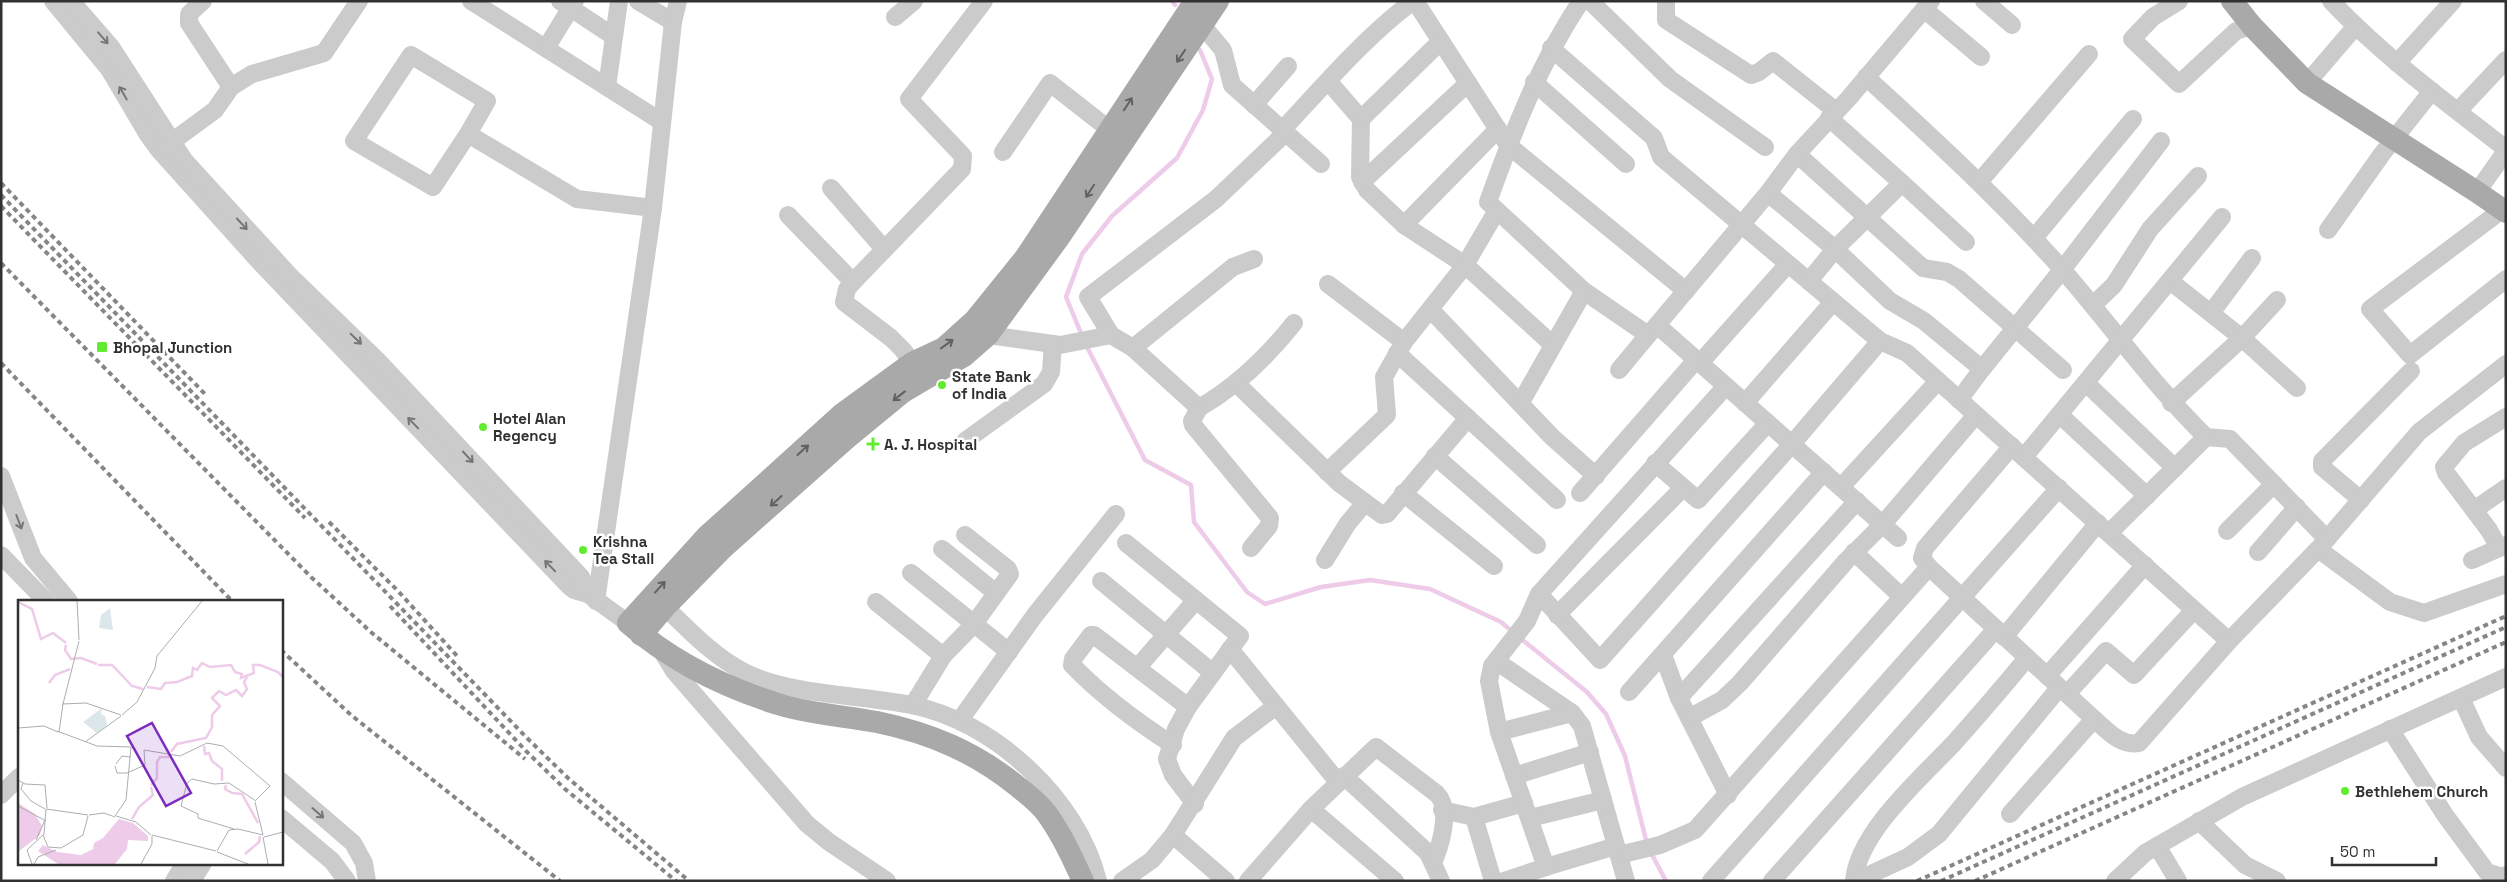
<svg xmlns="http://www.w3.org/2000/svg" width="2507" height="882" font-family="'Space Grotesk',sans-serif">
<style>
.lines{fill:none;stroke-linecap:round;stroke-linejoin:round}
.stream{stroke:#eecbe8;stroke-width:4.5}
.minor{stroke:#cbcbcb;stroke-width:18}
.major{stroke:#a9a9a9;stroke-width:22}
.rail{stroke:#868686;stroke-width:4;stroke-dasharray:5 4;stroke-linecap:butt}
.oneway{stroke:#767676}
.oneway2{stroke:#616161}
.poi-dot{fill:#62ec2f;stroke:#fff;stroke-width:2}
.labels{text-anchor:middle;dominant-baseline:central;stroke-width:5;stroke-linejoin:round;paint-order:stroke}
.poi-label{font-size:15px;font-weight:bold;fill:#313131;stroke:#fff;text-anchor:start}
.inset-river{fill:none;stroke:#eecbe8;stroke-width:2.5}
.inset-road{fill:none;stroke:#adadad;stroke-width:1}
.view{fill:#7b2cbf;fill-opacity:0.15;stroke:#7b2cbf;stroke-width:2.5}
.inset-edge{fill:none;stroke:#313131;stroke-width:2.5}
</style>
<rect width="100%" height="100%" fill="#fff"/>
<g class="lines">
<!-- stream -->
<g class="stream">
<polyline points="1172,1 1175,5"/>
<polyline points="1083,338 1066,297 1082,254 1112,216 1177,158 1203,110 1212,79 1200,50"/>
<polyline points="1086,345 1145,460 1191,485 1194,522 1247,592 1265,604 1321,587 1370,580 1430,589 1501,622 1514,633"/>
<polyline points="1520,638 1587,692 1606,714 1625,756 1647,844"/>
<polyline points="1650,851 1666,881"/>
</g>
<!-- minor -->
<g class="minor">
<polyline points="53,1 109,69 148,135 159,150 257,259 569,586 574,590 588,594 628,623"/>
<polyline points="71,1 111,47 184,160 291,277 377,360 581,577 588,594"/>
<polyline points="203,1 189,14 189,23 231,87"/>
<polyline points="471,1 662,122"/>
<polyline points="560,1 613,36"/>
<polyline points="638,1 673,22"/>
<polyline points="1415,1 1508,145 1686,291"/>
<path d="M1581,1C1539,64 1513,132 1488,202L1584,291L1648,335L1657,325L1898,538"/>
<polyline points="1590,1 1670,79 1765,147"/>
<polyline points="1666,1 1666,20 1751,75 1759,72 1773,61 1836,111"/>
<polyline points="1984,1 2012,25"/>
<polyline points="2179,1 2153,17 2132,39 2179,84 2236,31 2252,26"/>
<path d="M2331,1C2384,57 2446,102 2506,149"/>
<polyline points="1924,9 1981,57"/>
<polyline points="895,17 914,1"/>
<polyline points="1202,25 1223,50 1232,85 1321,164"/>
<polyline points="546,48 575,1"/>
<polyline points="1551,48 1654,138 1661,157 1880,341 1907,353 2229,641"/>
<polyline points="2397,63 2453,1"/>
<path d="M1866,77C1934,139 2000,200 2061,268C2110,324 2153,385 2206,437L2230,439L2327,539"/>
<polyline points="1328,81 1361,119 1360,177 1367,190 1404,225 1465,265 1553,345"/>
<polyline points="1534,82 1626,164"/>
<polyline points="2307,83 2355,27"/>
<polyline points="607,87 619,1"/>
<polyline points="1254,105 1288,66"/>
<polyline points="2458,111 2506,60"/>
<polyline points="1361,119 1441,41"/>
<polyline points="468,134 433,187 354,141 411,55 487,101 468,134 577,199 653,208"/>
<polyline points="162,149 215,110 231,87 252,74 324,53 359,1"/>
<polyline points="1003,152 1050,83 1119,137"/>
<polyline points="1797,154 1923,268 1947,272 1959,279 2063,370"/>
<polyline points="1980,181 2089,54"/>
<polyline points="1362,182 1468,83"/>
<polyline points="1902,183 1966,242"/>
<polyline points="831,188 884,249"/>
<polyline points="2477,192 2506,151"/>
<polyline points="1768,193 1835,249 1890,301 1924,321 1982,369 1959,400"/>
<polyline points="2502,210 2370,309 2410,355 2506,279"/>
<polyline points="788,215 853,282"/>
<polyline points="1404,225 1498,129"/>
<polyline points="2328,230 2382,154 2432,91"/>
<polyline points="2034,238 2133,119"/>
<polyline points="1809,281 1835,249 1902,183 1829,118"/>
<polyline points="2170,281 2242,338 2297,388"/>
<polyline points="1328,284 1404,342"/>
<polyline points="2093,305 2114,285 2150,229 2198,176"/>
<polyline points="1431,310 1552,437 1596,476"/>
<polyline points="2211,313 2252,258"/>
<path d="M1294,323C1267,357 1237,386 1199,408L1133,348L1111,335L1088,297L1216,199L1278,140L1284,132L1285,127C1325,84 1365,37 1413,1"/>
<polyline points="1657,325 1768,193 1797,154 1849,98 1931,1"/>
<polyline points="988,335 1060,345 1111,335"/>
<polyline points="1133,348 1233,267 1254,259"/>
<polyline points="1397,353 1557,500"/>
<polyline points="1700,363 1788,264"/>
<polyline points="1982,369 2062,270 2161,141"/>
<polyline points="1619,370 1648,335"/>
<polyline points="919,373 903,350 891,338 844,302 847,289 853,282 962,169 963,156 909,99 984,1"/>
<polyline points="1236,383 1339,483 1382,515 1387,514 1468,418"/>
<polyline points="2086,383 2175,468"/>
<polyline points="1521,402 1584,291"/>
<polyline points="1745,403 1833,302"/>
<polyline points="2171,403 2242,338 2277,300"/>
<polyline points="1199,408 1192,421 1193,425 1270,518 1269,526 1251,548"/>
<polyline points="2060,415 2147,496"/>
<polyline points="965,441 1044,384 1051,372 1053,344"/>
<path d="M2012,446L1925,548L1922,558L1929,567L2094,719C2107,730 2121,747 2139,743L2229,641L2318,549L2390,602L2424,613L2506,584"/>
<polyline points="1435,456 1537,545"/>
<polyline points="2024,457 2222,217"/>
<polyline points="1655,463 1698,500 1768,423"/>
<polyline points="1327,472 1387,415 1384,377 1404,342 1465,265 1496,212"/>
<polyline points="1,476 33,558 69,601"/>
<polyline points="1841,487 1938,381"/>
<polyline points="1403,493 1494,566"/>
<polyline points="1580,493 1696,360"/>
<polyline points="2361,500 2322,467 2322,461 2411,371"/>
<polyline points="2474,510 2506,488"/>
<polyline points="2227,531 2274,484"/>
<polyline points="2109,533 2206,437"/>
<polyline points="1126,543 1240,636 1188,707 1176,729 1167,759 1173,775 1195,804"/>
<polyline points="2320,547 2419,432 2506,364"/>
<polyline points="2499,548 2489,530 2446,473 2444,467 2464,443 2506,417"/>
<polyline points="942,549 996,593"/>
<polyline points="1854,552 1902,597"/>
<polyline points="2258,552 2297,507"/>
<polyline points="1,555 46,601"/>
<polyline points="1325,560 1348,523 1365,503"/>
<polyline points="2472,560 2506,545"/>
<polyline points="911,573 1009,652"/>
<polyline points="1101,581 1213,673"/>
<polyline points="1539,594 1600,660 1792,444 1880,341"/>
<polyline points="596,601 653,208 673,22 678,1"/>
<polyline points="876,602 943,656"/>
<path d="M665,607C690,631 713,656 744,672C789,695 861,695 911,705C994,721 1078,799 1098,881"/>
<polyline points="1557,615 1683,488"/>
<polyline points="2004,637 2098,523"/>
<polyline points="1230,649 1338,782"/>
<polyline points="661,650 674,671 807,824 829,842 887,881"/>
<polyline points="1663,655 1679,698 1728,795"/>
<polyline points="1496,661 1572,713 1582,726 1626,881"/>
<polyline points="1138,667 1196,600"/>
<polyline points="2047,676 2145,565"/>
<polyline points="1629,692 1824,472"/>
<polyline points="2067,694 2106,651 2134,675 2194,610"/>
<polyline points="1679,698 1857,501"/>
<polyline points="2461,698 2479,737 2506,768"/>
<polyline points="913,705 943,656 974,624 1010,574 1008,569 965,535"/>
<polyline points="1689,718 1722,700 1740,683 1846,561 1883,524 1976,415"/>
<polyline points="960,720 1035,615 1116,514"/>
<polyline points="2390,729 2445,815 2487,872 2502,877 2506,875"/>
<polyline points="1499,732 1572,713"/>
<path d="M1173,745C1137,722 1102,696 1072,665L1073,659L1091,635H1094L1188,707"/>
<polyline points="1344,776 1428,853 1441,881"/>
<polyline points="1514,776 1590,752"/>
<polyline points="281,781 353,843 364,863 367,881"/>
<polyline points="1,795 19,777"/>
<polyline points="1311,809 1395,881"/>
<polyline points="1442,810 1474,817 1524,803"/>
<polyline points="2010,814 2094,719"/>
<polyline points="1474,817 1493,881"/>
<polyline points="281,818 332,861 347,881"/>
<polyline points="1530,818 1603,800"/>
<polyline points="2199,821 2245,865 2277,881"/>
<polyline points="1173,835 1226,881"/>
<polyline points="2157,846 2178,881"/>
<polyline points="1619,855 1660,845 1695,830 1929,567"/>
<polyline points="1546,867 1616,846"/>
<polyline points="174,881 185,863"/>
<polyline points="192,881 203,863"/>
<polyline points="1122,881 1152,860 1173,835 1234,738 1276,706"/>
<path d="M1248,881L1311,809L1376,747L1437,794C1452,809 1440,847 1433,863"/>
<polyline points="1504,881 1546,867 1499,732 1489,681 1492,666 1527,621 1539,594 1726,386"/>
<polyline points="1711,881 2059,488"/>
<polyline points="1772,881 1996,629"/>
<path d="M1854,881C1858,832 1922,777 1954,743C1979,715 2003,687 2027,658"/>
<polyline points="1856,881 1908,857 1939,834 2059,688"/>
<polyline points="2115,881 2145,853 2242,797 2506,677"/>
</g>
<!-- major -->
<g class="major">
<polyline points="2232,1 2252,26 2307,83 2477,192 2506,212"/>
<polyline points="641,635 665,607 723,548 847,438 903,392 964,356 988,335 1058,239 1218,1"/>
<path d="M1083,881C1072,857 1062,835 1047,814C1040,804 1027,794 1017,786C975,752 930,733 877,722C845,716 812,714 781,705C726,688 671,661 628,623L707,536L842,414L912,363L944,348L975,320L1025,258L1195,1"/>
</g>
<!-- rail -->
<g class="rail">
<polyline points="1,183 205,394"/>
<polyline points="1,195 527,738 569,779 689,881"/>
<polyline points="1,206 305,518"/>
<polyline points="1,263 311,577 372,633 525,759"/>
<polyline points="1,363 232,601"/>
<polyline points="329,522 398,591 458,657"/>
<polyline points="390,606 526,751 565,789 676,881"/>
<polyline points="281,650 351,715 560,881"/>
<polyline points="1917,881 2506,616"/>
<polyline points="1941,881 2506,627"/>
<polyline points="1975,881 2506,642"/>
</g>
</g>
<!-- one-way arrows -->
<defs><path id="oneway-shaft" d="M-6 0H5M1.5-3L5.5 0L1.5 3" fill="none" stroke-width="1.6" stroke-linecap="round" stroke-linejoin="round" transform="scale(1.25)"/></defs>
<g class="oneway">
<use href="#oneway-shaft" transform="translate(103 38) rotate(49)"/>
<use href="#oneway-shaft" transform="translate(123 93) rotate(-120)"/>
<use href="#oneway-shaft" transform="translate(242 224) rotate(47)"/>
<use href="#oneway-shaft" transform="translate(356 339) rotate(44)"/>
<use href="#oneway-shaft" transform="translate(413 423) rotate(-134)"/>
<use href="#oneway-shaft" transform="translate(468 457) rotate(47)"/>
<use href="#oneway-shaft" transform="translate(19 522) rotate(69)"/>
<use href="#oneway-shaft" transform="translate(550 566) rotate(-134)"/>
<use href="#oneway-shaft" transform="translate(318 813) rotate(41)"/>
</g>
<g class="oneway2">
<use href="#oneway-shaft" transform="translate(1181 56) rotate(124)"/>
<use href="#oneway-shaft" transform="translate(1128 104) rotate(-57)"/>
<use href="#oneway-shaft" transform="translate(1090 191) rotate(123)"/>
<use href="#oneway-shaft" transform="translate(947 344) rotate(-36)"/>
<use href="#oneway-shaft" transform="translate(899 396) rotate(142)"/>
<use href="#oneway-shaft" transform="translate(803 450) rotate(-42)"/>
<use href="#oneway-shaft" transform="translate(776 501) rotate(138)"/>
<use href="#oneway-shaft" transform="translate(660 587) rotate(-48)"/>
</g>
<!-- markers -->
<g class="poi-dot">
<rect x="96" y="341" width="12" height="12" rx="2.5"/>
<circle cx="942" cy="385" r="5"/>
<circle cx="483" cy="427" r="5"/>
<path d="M870.5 436.5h5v5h5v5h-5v5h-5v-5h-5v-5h5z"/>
<circle cx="583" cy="550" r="5"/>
<circle cx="2345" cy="791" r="5"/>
</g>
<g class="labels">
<!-- poi labels -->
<g class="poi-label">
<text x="113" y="347">Bhopal Junction</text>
<text x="952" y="376">State Bank<tspan x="952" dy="17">of India</tspan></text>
<text x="493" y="418">Hotel Alan<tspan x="493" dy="17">Regency</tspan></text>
<text x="884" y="444">A. J. Hospital</text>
<text x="593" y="541">Krishna<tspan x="593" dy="17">Tea Stall</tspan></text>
<text x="2355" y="791">Bethlehem Church</text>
</g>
</g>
<!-- overview -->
<g transform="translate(18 600)">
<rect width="265" height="265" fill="#fff"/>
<path d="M92,8L95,30L81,28L83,15Z" fill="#dce7eb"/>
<path d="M84,108L83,114L87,116L89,125L79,133L65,122Z" fill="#dce7eb"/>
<path d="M0,203L17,214L24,226L22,235L0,252ZM101,219L115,223L130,236V241L110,240L109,249L97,264H40L20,251L25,245L39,252L63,255L75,249L76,243L85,238Z" fill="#eecbe8"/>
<path class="inset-river" d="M0,2L14,9L23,39L35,33L48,43M48,45L47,50L53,59L63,58L79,64M80,65H94L114,86L125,89M31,83L37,75L52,69M129,87L143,89L147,83L159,82L174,76L175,68L179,70L184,63L192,67L213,65L217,72L224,74L223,78L236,73L235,65H242L260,72L265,77M186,146L187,154L191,153L194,161L204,169V181M153,152L159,144L188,138L194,127V115L202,106L194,98L201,91L208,95L218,90L224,96L229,89L226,82L229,77M133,185L139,178V162L142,157H151M208,185L207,189L214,193L224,194L240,223M114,219L121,207L135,195L133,187M227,254L241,242L242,236"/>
<path class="inset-road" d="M59,1L61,40M44,104L68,103L103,115M104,115L119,102L137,68L139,56L184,1M0,128L26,126L40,132M39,131L79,146L113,147L108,200L97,216M41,132L45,104L61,41M67,142L103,116M98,164L104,156L112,157M97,166L99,173H109L127,165L126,150L162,156L189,143L205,146L252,186M0,180L7,184L27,185L29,208M5,183L3,189L13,201L27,209M238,200L252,186M237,202L245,235M0,206L28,221M28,209L70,215M71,215L86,213L97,217M98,216L118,222M118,222L133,235M216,229L180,218V214L163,206L169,183L174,179L196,184L211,183L238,201M25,235L30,247L43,248L65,235L70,216M134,235L198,251M245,237L250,264M246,237L265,232M18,240L27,220M199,251L211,230L220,229L245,235M199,252L230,264M14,264L9,250L26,234L28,209M16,264L20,257L38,250M123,264L134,244V236"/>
<path class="view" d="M134,123L173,193L148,206L109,136Z"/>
<rect width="265" height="265" class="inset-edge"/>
</g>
<!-- border -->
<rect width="2507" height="882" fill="none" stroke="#313131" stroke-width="5"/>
<!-- scale -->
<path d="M2332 857v8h104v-8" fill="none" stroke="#313131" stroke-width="2.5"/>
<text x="2340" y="857" font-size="15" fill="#313131" stroke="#ffffff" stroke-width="4" paint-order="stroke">50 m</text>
</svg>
